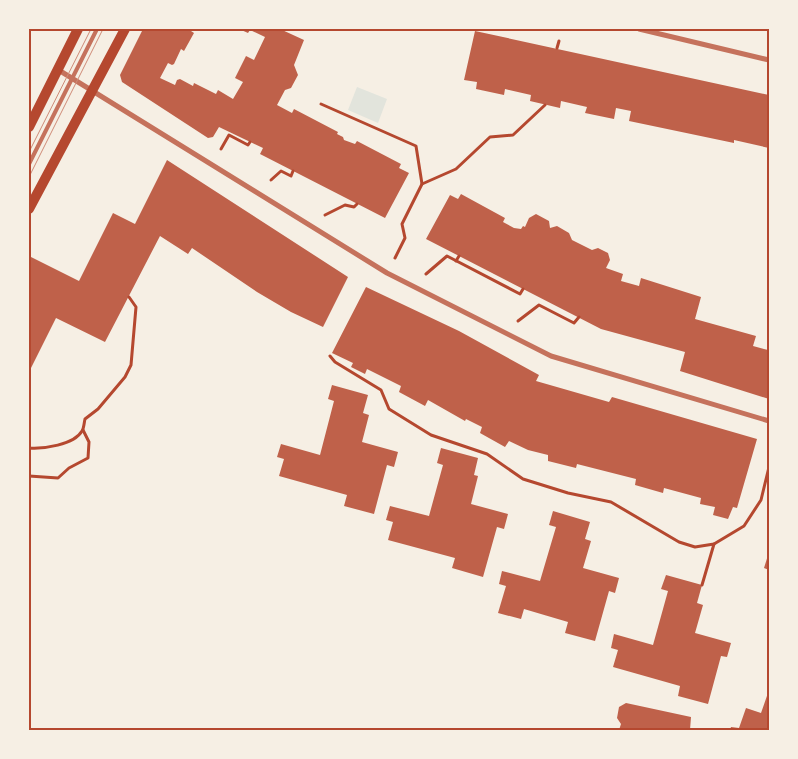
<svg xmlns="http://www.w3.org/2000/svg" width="798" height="759" font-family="'DM Sans',sans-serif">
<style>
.green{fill:#e2e4dc}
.building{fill:#bf614a}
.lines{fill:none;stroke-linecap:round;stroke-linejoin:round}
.path{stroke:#b5482f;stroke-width:3}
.service{stroke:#c5725c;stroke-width:4}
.minor{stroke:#c5725c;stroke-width:5}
.secondary{stroke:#b5482f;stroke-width:10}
.tram{stroke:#cf8b77;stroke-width:1}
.neatline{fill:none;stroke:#b5482f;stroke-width:2}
</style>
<rect width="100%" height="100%" fill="#f6efe4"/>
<!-- green -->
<polygon class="green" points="357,87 387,99 378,123 348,110"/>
<!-- building -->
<g class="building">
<polygon points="143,29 192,29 191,31 194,33 184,51 181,49 174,64 172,65 168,63 160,78 175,85 177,80 180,79 193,86 194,83 216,94 218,90 233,99 243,82 235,78 246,56 254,60 265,37 250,30 248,33 239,29 280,29 304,40 294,65 298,75 291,88 285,90 277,105 292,113 294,109 338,132 337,134 343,137 344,140 355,144 357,141 401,164 399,168 409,173 385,218 260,154 263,148 219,127 213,137 208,138 122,82 120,75"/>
<polygon points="475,31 769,95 769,148 734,140 734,143 629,121 631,111 616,108 614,119 585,113 587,107 561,101 560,108 530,101 531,95 505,89 504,95 476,89 477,82 464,80"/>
<polygon points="167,160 348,277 323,327 291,312 257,292 192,248 188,254 160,236 105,342 56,318 29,372 29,256 79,281 113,213 135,224"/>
<polygon points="461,194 505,218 503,222 514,228 521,229 523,226 525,227 529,218 536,214 549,221 550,228 557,226 569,233 572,240 592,250 598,248 608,253 610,260 606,268 623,274 621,281 639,286 641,278 701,297 695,319 756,336 753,346 768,350 767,356 769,357 769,399 680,371 685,352 601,329 426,239 450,195 458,199"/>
<polygon points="366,287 459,331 539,375 536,381 609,402 612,397 757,439 737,508 733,507 728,519 713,515 715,507 700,504 701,498 664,488 663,493 635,485 636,479 577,464 576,468 548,461 548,455 528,450 509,441 505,447 480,433 482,427 466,419 465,421 428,400 425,406 399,392 401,386 367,369 365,374 351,367 353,363 332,353"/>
<polygon points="332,385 368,395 363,413 369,415 362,442 398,452 394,467 387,465 374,514 344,506 347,495 279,476 284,459 277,457 281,444 320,455 334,401 328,399"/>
<polygon points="441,448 478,458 474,475 478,476 471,504 508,514 504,529 497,527 483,577 452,568 455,558 388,540 393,522 386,520 390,506 429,516 443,465 437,463"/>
<polygon points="553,511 590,522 585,539 591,541 583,568 619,578 615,593 609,591 595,641 565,633 568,622 524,609 521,619 498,613 506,586 499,584 502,571 540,581 556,527 549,525"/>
<polygon points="769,552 769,570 764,568"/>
<polygon points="666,575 702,585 697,603 703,605 695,633 731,643 727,657 721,656 708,704 678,696 680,686 613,667 618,650 611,648 614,634 653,645 668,591 661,589"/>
<polygon points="769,690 769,730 730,730 731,727 739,728 746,708 761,713"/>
<polygon points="626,703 691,717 690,730 619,730 621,724 617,718 619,707"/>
</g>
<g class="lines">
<!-- path -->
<g class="path">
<polyline points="557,48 559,41"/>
<polyline points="321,104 416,146 422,184"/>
<polyline points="221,149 229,135 248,145 250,142"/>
<polyline points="271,180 281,171 291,176 293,171"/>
<polyline points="325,215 345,205 354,207 357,204"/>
<polyline points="395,258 405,238 402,224 422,184 456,169 490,137 513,135 545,105"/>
<polyline points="456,261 459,256"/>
<polyline points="426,274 447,256 520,294 523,289"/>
<polyline points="518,321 539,305 574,323 579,317"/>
<polyline points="330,356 335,362 381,390 389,409 431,435 487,454 523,479 568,493 611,502 679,542 695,547 714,544 744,526 761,500 769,467"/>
<path d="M29,448C43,449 74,445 82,431C84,428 84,423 85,419L98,409L125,377L131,365L136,307L129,297"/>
<polyline points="29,476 58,478 69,468 88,458 89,442 83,430"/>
<polyline points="702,585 714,544"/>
</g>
<!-- service -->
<polyline class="service" points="29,164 97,29"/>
<!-- minor -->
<g class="minor">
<polyline points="639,29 769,60"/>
<polyline points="57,69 387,273 551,356 769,421"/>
</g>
<!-- secondary -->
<g class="secondary">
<polyline points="29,127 78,29"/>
<polyline points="29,209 125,29"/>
</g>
<!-- tram -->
<g class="tram">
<polyline points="29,152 91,29"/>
<polyline points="29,177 103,29"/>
</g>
</g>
<!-- border -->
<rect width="798" height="759" fill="none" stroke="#f6efe4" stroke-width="60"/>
<rect x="30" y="30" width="738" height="699" class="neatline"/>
</svg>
